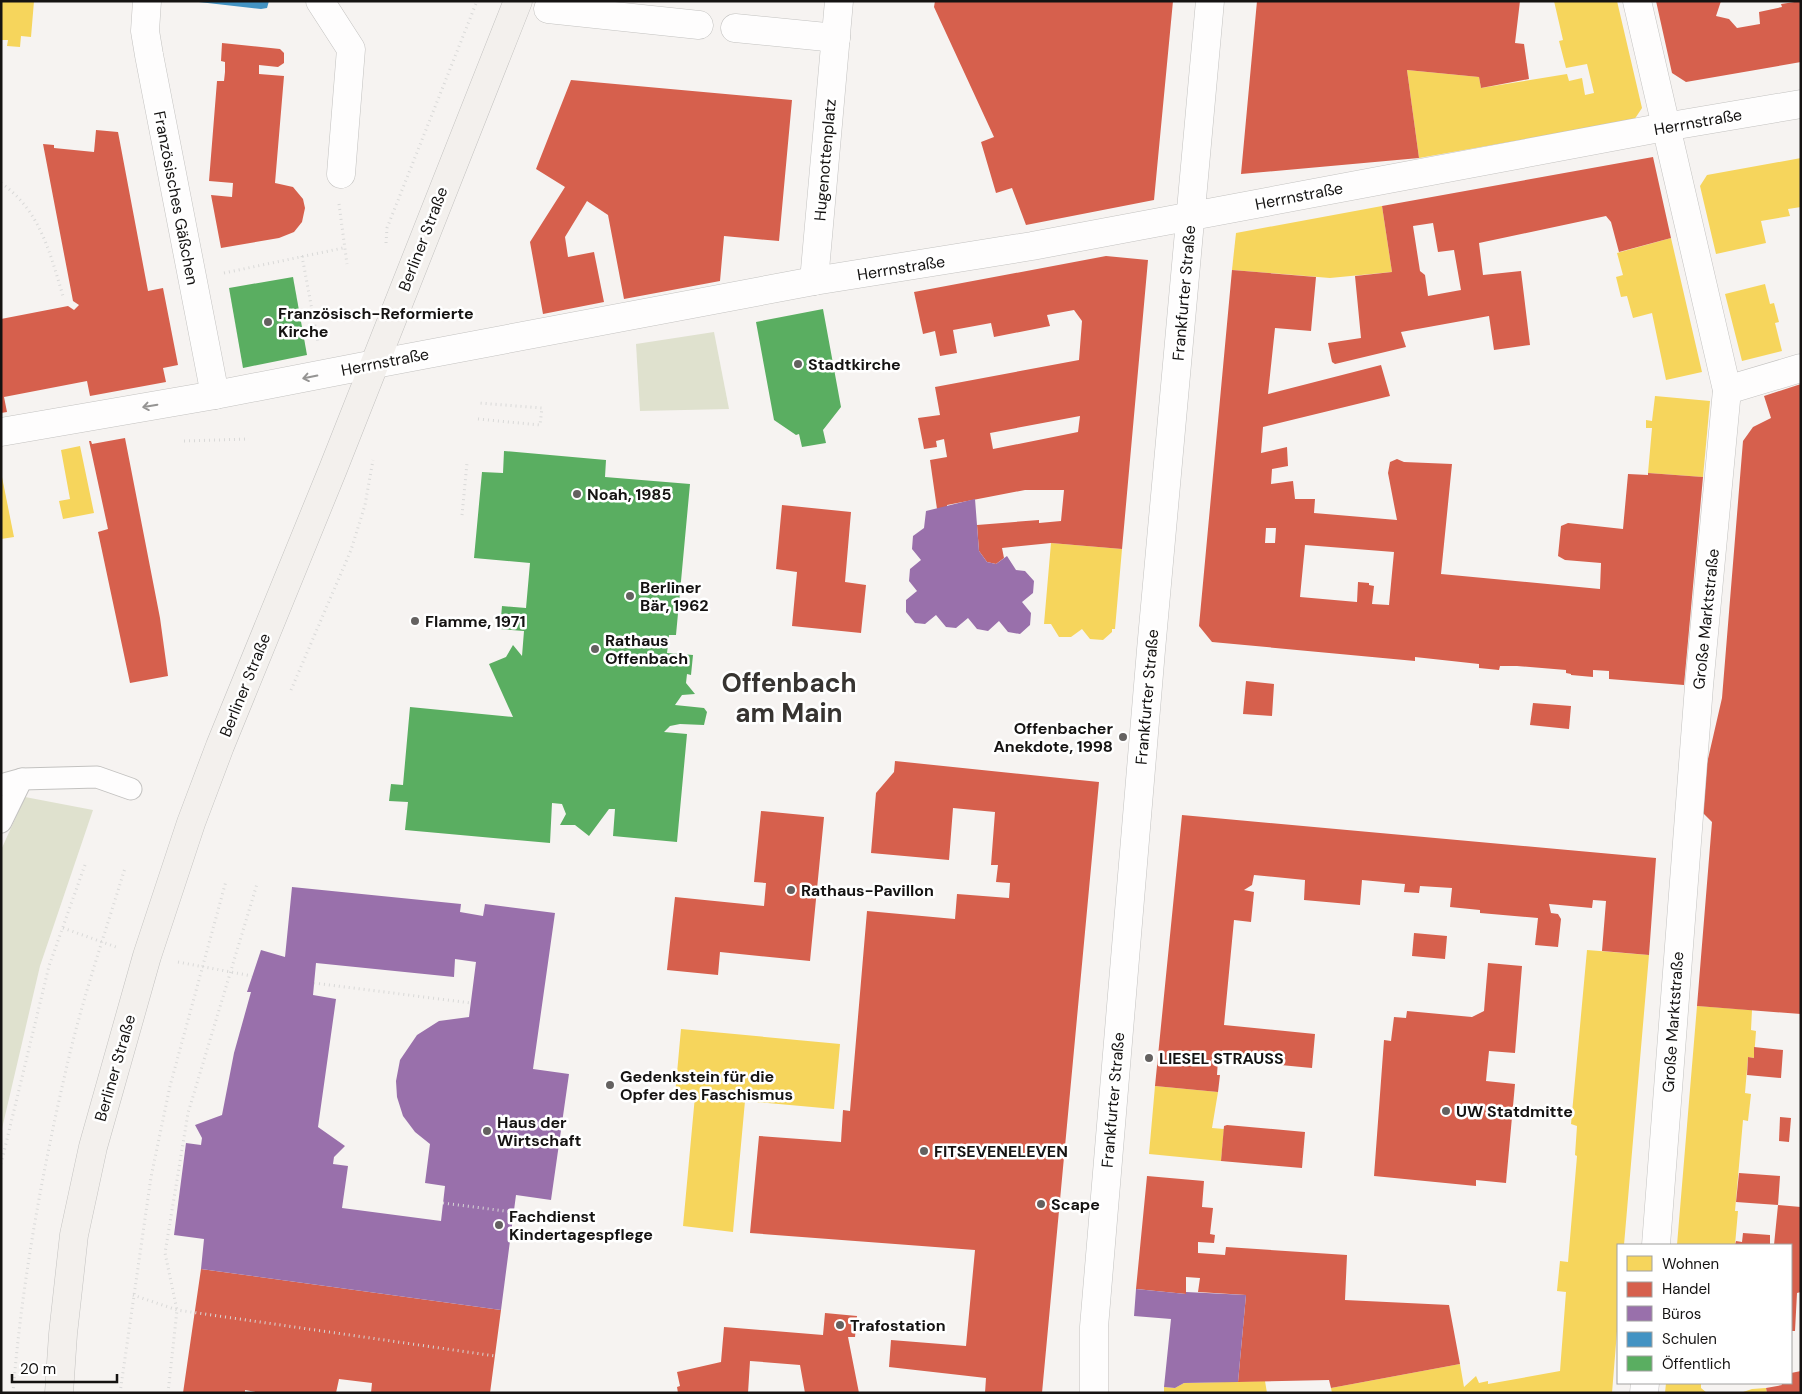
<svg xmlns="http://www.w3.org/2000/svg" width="1802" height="1394" font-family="'DM Sans',sans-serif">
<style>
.green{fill:#dfe1ce}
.homes{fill:#f6d55c}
.shops{fill:#d6604d;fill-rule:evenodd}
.offices{fill:#9970ab;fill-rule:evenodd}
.schools{fill:#4393c3}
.public{fill:#5aae61}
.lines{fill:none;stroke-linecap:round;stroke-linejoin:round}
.service-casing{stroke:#c3c2c0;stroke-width:23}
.pedestrian-casing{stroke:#c3c2c0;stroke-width:29}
.minor-casing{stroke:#c3c2c0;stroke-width:29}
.secondary-casing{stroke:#c3c2c0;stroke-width:29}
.path{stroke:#d9d9d8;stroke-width:3;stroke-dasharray:1 4;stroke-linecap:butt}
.service{stroke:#fefdfd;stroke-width:21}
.pedestrian{stroke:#fefdfd;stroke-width:28}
.minor{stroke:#fefdfd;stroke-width:28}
.secondary{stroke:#f3f0ed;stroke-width:28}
.oneway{stroke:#959493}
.poi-dot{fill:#646160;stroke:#fff;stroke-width:2}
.labels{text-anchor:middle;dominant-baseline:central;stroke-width:5;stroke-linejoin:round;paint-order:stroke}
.street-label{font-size:16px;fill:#151312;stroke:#fff}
.poi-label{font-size:16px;font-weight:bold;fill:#151312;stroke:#fff;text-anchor:start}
.town-label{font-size:26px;font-weight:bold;fill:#373431;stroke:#fff}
</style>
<rect width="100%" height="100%" fill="#f6f3f1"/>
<!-- green -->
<g class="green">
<polygon points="714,332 729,409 640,411 636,344"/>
<polygon points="25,797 93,810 40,966 1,1133 1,850"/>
</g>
<!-- homes -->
<g class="homes">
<polygon points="1,1 34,1 31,37 21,36 20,47 7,46 8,40 1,40"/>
<polygon points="1554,1 1617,1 1642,108 1634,120 1419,158 1407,70 1479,77 1481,88 1567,74 1569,81 1582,78 1585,95 1594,93 1587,64 1566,68 1559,41 1563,40"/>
<polygon points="1801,158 1801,207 1788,209 1790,216 1761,221 1766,243 1716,254 1700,186 1707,175"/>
<polygon points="1382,206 1392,272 1330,278 1232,270 1236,233"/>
<polygon points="1671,238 1702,372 1666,380 1652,313 1633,318 1627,296 1621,297 1616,277 1623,275 1617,253"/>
<polygon points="1765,284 1770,304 1774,303 1779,322 1775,323 1782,351 1742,361 1725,294"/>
<polygon points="1655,396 1710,401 1703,477 1648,473 1652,428 1646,428 1646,420 1652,421"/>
<polygon points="80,446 94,513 63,519 59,501 70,499 61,450"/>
<polygon points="1,472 14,537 1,539"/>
<polygon points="1051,543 1122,549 1115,629 1112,629 1112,632 1103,640 1090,639 1082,629 1071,637 1059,637 1051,624 1044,624"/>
<polygon points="1587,950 1649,955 1624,1245 1618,1245 1618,1319 1612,1393 1332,1393 1331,1388 1460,1364 1464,1387 1476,1376 1479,1383 1488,1381 1488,1384 1560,1371 1566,1292 1557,1291 1560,1261 1568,1262 1577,1156 1575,1155 1577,1126 1571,1124"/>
<polygon points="1697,1006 1752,1010 1751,1030 1756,1031 1754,1058 1748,1057 1745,1093 1751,1094 1748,1121 1743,1120 1735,1211 1738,1211 1735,1245 1677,1245"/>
<polygon points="681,1029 840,1044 834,1109 745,1101 733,1232 683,1226 695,1096 675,1095"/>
<polygon points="1155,1086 1218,1092 1212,1128 1224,1129 1221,1161 1149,1154"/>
<polygon points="1265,1381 1267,1393 1164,1393 1164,1387 1175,1388 1184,1383"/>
<polygon points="1666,1383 1701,1383 1701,1388 1707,1393 1665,1393"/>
<polygon points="1766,1388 1767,1393 1740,1393 1752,1389"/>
</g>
<!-- shops -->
<g class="shops">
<polygon points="935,1 1173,1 1154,200 1026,225 1012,188 996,193 981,142 994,137 934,7"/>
<polygon points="1257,1 1520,1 1515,43 1524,44 1529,79 1481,88 1479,77 1407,70 1419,158 1241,174"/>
<polygon points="1656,1 1721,1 1716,16 1729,19 1737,28 1760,24 1759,12 1782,7 1781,4 1801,1 1801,62 1686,82 1672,73"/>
<polygon points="222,43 280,49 284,53 284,63 278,67 259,65 259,74 284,76 275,183 293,187 303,199 305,208 302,222 294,232 279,238 221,248 211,195 232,197 233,183 209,181 217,81 224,81 225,72 225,62 221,61"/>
<polygon points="571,80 792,100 779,241 724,236 720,281 624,299 608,215 587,201 565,237 568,257 594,252 604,302 543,314 530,242 565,187 536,169"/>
<polygon points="96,130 118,132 148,291 163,288 178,365 163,368 166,382 90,396 87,381 4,397 7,412 1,413 1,319 68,306 74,310 79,305 73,301 43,144 54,145 54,148 94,152"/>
<path d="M1653,157L1671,238L1619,252L1611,222L1606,216L1479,243L1483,275L1521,271L1530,345L1494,350L1489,316L1401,332L1406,347L1335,364L1332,362L1328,343L1361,338L1355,276L1392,272L1382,206ZM1433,223L1438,252L1454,250L1461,290L1428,296L1425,275L1420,271L1413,226Z"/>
<path d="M1106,256L1148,260L1122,549L1051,543L1002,548L1004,558L996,564L987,562L979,551L977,525L1039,520V523L1061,521L1064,490H1025L947,505V507L937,509L930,460L947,457L944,439L936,441L937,447L924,449L918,418L940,415L935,387L1079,360L1082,321L1074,310L1047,315L1050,326L994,337L991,323L953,330L957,353L940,356L935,331L923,334L914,292ZM1080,416L1078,432L993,449L990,433Z"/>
<path d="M1232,270L1316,277L1311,331L1275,328L1268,394L1381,365L1390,396L1263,427L1261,453L1287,447L1288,466L1272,469L1271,484L1293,481L1295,499H1315L1314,513L1397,520L1388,473L1390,462L1397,459L1404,462L1452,464L1441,574L1600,589L1601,563L1565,560L1558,556L1561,526L1568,523L1623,529L1628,474L1648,475V473L1703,477L1684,685L1609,679V671L1593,670V677L1571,675V674L1566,673V670L1517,666H1500L1499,670L1479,668V664L1415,657V661L1212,642L1199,626ZM1266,528H1276L1275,543H1265ZM1305,545L1394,552L1389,605L1372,604L1374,586L1369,585V583L1358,582L1357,602L1300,597Z"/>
<polygon points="1801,384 1801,1014 1697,1006 1712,822 1702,812 1699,798 1722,698 1743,441 1753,427 1771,418 1764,396"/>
<polygon points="125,438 160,618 168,676 130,683 98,532 108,529 89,441 91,441 92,444"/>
<polygon points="782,505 851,512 845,582 866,585 861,633 792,626 797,572 776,569"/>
<polygon points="1246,681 1274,684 1272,716 1243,714"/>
<polygon points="1533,703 1571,706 1569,729 1530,725"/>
<polygon points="895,761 1099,782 1042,1393 985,1393 986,1378 889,1367 891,1340 966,1346 975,1250 750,1233 759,1136 841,1142 843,1110 850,1111 867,911 955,919 957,894 1009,898 1010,883 996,882 998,865 991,865 995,812 953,808 949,860 871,853 876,793 894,772"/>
<polygon points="761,811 824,817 810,961 720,952 718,975 667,970 675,897 764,906 766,883 754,882"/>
<polygon points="1182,815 1656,858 1649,955 1602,951 1606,901 1593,900 1592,908 1549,904 1551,913 1558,914 1561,919 1558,947 1535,945 1538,918 1480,913 1480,910 1450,907 1452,888 1420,886 1419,893 1404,892 1405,884 1362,880 1360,905 1304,900 1305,880 1254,875 1252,885 1244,890 1254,892 1251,922 1234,920 1224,1025 1315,1034 1312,1068 1218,1059 1217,1075 1220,1075 1218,1092 1155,1086"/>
<polygon points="1414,933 1447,936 1445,959 1412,956"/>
<polygon points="1488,963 1522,966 1515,1053 1489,1051 1486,1081 1515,1084 1506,1183 1476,1180 1476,1186 1374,1176 1384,1040 1391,1041 1394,1017 1406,1018 1407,1011 1472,1017 1484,1011"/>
<polygon points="1754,1047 1783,1050 1781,1078 1747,1075 1748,1057 1754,1058"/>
<polygon points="1780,1117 1791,1118 1789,1142 1779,1141"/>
<polygon points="1227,1125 1305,1132 1302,1168 1221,1161 1224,1126"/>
<polygon points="1739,1173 1780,1176 1778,1205 1801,1207 1801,1292 1797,1293 1795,1331 1791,1331 1791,1245 1774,1245 1778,1205 1736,1202"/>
<polygon points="1147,1176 1204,1181 1202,1207 1213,1208 1210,1234 1215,1235 1214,1243 1198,1242 1198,1253 1225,1255 1226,1247 1347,1255 1345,1300 1449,1305 1460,1364 1331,1388 1329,1380 1238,1382 1246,1295 1198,1292 1200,1278 1186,1277 1186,1294 1136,1289"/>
<polygon points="1743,1233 1770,1235 1770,1245 1735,1245 1736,1241 1742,1242"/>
<polygon points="201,1269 501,1310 490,1393 371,1393 372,1383 339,1379 336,1393 261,1393 245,1390 245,1393 183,1393"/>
<polygon points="825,1313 857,1316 855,1337 848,1337 859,1393 805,1393 800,1365 750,1361 748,1393 678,1393 677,1387 680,1386 677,1372 721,1362 724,1327 823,1335"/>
<polygon points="1801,1371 1801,1393 1767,1393 1766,1388 1782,1385 1781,1383 1791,1383 1791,1373"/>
</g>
<!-- offices -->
<g class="offices">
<polygon points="975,499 979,551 987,562 996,564 1007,556 1016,570 1025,571 1034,581 1033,593 1022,602 1031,613 1030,625 1020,634 1008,632 999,621 988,631 977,629 968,618 956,628 946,627 936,615 925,624 915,623 906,612 906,600 917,591 909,581 910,569 921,560 912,549 913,536 924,528 926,511"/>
<path d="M292,887L461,904L460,912L483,916L485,904L555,913L533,1069L569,1074L551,1200L516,1195L501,1310L201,1269L204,1239L174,1235L186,1143L201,1145L202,1138L195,1125L222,1115L234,1053L251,992H247L261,950L285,957ZM455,959L476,962L469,1017L439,1021L417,1035L400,1060L396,1081L397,1097L403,1116L415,1132L430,1144L425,1183L445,1186L441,1221L342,1208L348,1166L333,1164L334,1157L345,1146L318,1127L336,999L313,995L316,963L454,977Z"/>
<polygon points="1136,1289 1186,1294 1186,1292 1246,1295 1238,1382 1184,1383 1175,1388 1164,1387 1171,1319 1134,1316"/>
</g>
<!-- schools -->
<polygon class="schools" points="190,1 269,1 267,8 261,9"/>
<!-- public -->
<g class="public">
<polygon points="293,277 307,355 243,368 229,288"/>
<polygon points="823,309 841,407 823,430 826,443 802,447 799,434 796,435 774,420 756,322"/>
<polygon points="504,451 606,460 605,477 690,484 676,635 669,635 667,653 693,655 691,675 687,674 686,683 695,694 682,695 675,705 704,708 707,712 704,725 680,724 670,726 664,732 687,734 677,842 613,836 615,809 609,809 589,836 575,825 560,825 566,814 562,804 552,803 550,843 405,830 408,802 389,801 391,784 403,785 410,707 513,717 489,664 506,657 513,645 522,656 524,631 500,629 502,606 526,608 530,563 474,558 482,472 503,473"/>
</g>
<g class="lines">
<!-- service casing -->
<g class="service-casing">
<g id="service">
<polyline points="1,785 22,779 97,777 131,789"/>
<polyline points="1,822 22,779"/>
</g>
</g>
<!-- pedestrian casing -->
<g class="pedestrian-casing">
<g id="pedestrian">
<polyline points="320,1 351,49 341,174"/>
<polyline points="1637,1 1727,390 1699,686 1656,1245"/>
<polyline points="548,9 699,25"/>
<polyline points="735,28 836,38"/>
<polyline points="814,281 839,1"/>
<polyline points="375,364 814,281 1032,246 1665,127 1801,104"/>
<polyline points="1727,390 1801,368"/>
<polyline points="1094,1393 1094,1327 1151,650 1210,1"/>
<polyline points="1644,1393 1645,1383"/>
</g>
</g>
<!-- minor casing -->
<g class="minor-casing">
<g id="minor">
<polyline points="147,1 145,31 149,55 215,395"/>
<polyline points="1,432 215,395 375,364"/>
</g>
</g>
<!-- secondary casing -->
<g class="secondary-casing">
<polyline id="secondary" points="59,1393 63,1334 74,1235 93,1147 147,956 191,823 220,746 333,469 518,1"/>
</g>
<!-- path -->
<g class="path">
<path d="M1,183C40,210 50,253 63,296"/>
<polyline points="339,204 347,264"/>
<polyline points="386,243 387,228 477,1"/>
<polyline points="302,256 318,342"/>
<polyline points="224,273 343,248"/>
<polyline points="478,419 540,425 542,408 479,403"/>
<polyline points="184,441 249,439"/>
<polyline points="462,515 467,463"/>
<polyline points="291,690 351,550 365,505 373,460"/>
<polyline points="63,928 116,947"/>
<polyline points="178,962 252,976"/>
<polyline points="314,983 471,1003"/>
<polyline points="1,1164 49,966 86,862"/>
<polyline points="443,1203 513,1212"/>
<polyline points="133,1295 177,1310 495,1356"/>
<path d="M13,1393C22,1280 43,1167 69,1057C84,994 106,930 125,868"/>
<polyline points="120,1393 151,1177 170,1086 226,881"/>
<polyline points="168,1393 177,1310 165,1253 188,1113 257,884"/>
</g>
<!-- service -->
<use href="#service" class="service"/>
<!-- pedestrian -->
<use href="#pedestrian" class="pedestrian"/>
<!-- minor -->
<use href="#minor" class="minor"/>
<!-- secondary -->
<use href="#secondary" class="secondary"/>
</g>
<!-- one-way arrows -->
<defs><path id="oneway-shaft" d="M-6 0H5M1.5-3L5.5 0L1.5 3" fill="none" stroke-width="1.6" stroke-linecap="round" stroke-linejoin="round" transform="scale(1.25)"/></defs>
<g class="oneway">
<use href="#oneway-shaft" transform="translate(310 377) rotate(169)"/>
<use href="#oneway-shaft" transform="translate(150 406) rotate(170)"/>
</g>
<!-- markers -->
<g class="poi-dot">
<circle cx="268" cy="322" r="5"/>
<circle cx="798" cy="364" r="5"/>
<circle cx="577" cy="494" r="5"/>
<circle cx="630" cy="596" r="5"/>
<circle cx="415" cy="621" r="5"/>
<circle cx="595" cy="649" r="5"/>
<circle cx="1123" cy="737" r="5"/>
<circle cx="791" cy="890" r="5"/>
<circle cx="1149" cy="1058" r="5"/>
<circle cx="610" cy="1085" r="5"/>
<circle cx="1446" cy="1111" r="5"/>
<circle cx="487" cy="1131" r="5"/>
<circle cx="924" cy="1151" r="5"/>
<circle cx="1041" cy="1204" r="5"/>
<circle cx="499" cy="1225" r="5"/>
<circle cx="840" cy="1325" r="5"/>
</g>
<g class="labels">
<!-- street labels -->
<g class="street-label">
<text transform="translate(1698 122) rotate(-10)">Herrnstraße</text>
<text transform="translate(825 160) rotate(-85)">Hugenottenplatz</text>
<text transform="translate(1299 196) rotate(-11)">Herrnstraße</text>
<text transform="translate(176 198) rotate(79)">Französisches Gäßchen</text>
<text transform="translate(423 239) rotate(-69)">Berliner Straße</text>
<text transform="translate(901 268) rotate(-9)">Herrnstraße</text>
<text transform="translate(1184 293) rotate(-85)">Frankfurter Straße</text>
<text transform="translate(385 362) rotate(-11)">Herrnstraße</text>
<text transform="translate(1706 619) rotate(-84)">Große Marktstraße</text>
<text transform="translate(245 685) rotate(-68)">Berliner Straße</text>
<text transform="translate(1147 697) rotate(-85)">Frankfurter Straße</text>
<text transform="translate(1673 1022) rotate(-86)">Große Marktstraße</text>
<text transform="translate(115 1068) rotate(-74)">Berliner Straße</text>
<text transform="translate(1113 1100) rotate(-85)">Frankfurter Straße</text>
</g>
<!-- poi labels -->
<g class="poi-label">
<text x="278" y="313">Französisch-Reformierte<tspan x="278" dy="18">Kirche</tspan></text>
<text x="808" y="364">Stadtkirche</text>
<text x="587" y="494">Noah, 1985</text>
<text x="640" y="587">Berliner<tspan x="640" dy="18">Bär, 1962</tspan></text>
<text x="425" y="621">Flamme, 1971</text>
<text x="605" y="640">Rathaus<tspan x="605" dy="18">Offenbach</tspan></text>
<text x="1113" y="728" text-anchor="end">Offenbacher<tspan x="1113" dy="18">Anekdote, 1998</tspan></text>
<text x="801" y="890">Rathaus-Pavillon</text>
<text x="1159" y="1058">LIESEL STRAUSS</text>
<text x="620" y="1076">Gedenkstein für die<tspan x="620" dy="18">Opfer des Faschismus</tspan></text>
<text x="1456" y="1111">UW Statdmitte</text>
<text x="497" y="1122">Haus der<tspan x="497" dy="18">Wirtschaft</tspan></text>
<text x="934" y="1151">FITSEVENELEVEN</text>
<text x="1051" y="1204">Scape</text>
<text x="509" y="1216">Fachdienst<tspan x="509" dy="18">Kindertagespflege</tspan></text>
<text x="850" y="1325">Trafostation</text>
</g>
<!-- town labels -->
<g class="town-label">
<text x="789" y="683">Offenbach<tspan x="789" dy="30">am Main</tspan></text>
</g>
</g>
<!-- border -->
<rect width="1802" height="1394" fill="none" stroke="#151312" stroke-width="5"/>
<!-- legend -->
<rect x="1617" y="1244" width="175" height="140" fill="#ffffff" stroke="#a1a1a0"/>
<rect x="1627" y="1256" width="25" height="15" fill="#f6d55c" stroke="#a1a1a0"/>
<text x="1662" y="1269" font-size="15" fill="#151312">Wohnen</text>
<rect x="1627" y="1282" width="25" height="15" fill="#d6604d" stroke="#a1a1a0"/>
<text x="1662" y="1294" font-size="15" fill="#151312">Handel</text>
<rect x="1627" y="1306" width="25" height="15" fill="#9970ab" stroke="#a1a1a0"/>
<text x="1662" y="1319" font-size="15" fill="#151312">Büros</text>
<rect x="1627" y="1332" width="25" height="15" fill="#4393c3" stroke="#a1a1a0"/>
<text x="1662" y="1344" font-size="15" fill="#151312">Schulen</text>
<rect x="1627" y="1356" width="25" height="15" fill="#5aae61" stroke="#a1a1a0"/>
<text x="1662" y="1369" font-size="15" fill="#151312">Öffentlich</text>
<!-- scale -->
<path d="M12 1374v8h105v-8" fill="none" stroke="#151312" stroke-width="2.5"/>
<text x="20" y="1374" font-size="15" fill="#151312" stroke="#ffffff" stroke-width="4" paint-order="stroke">20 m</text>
</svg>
